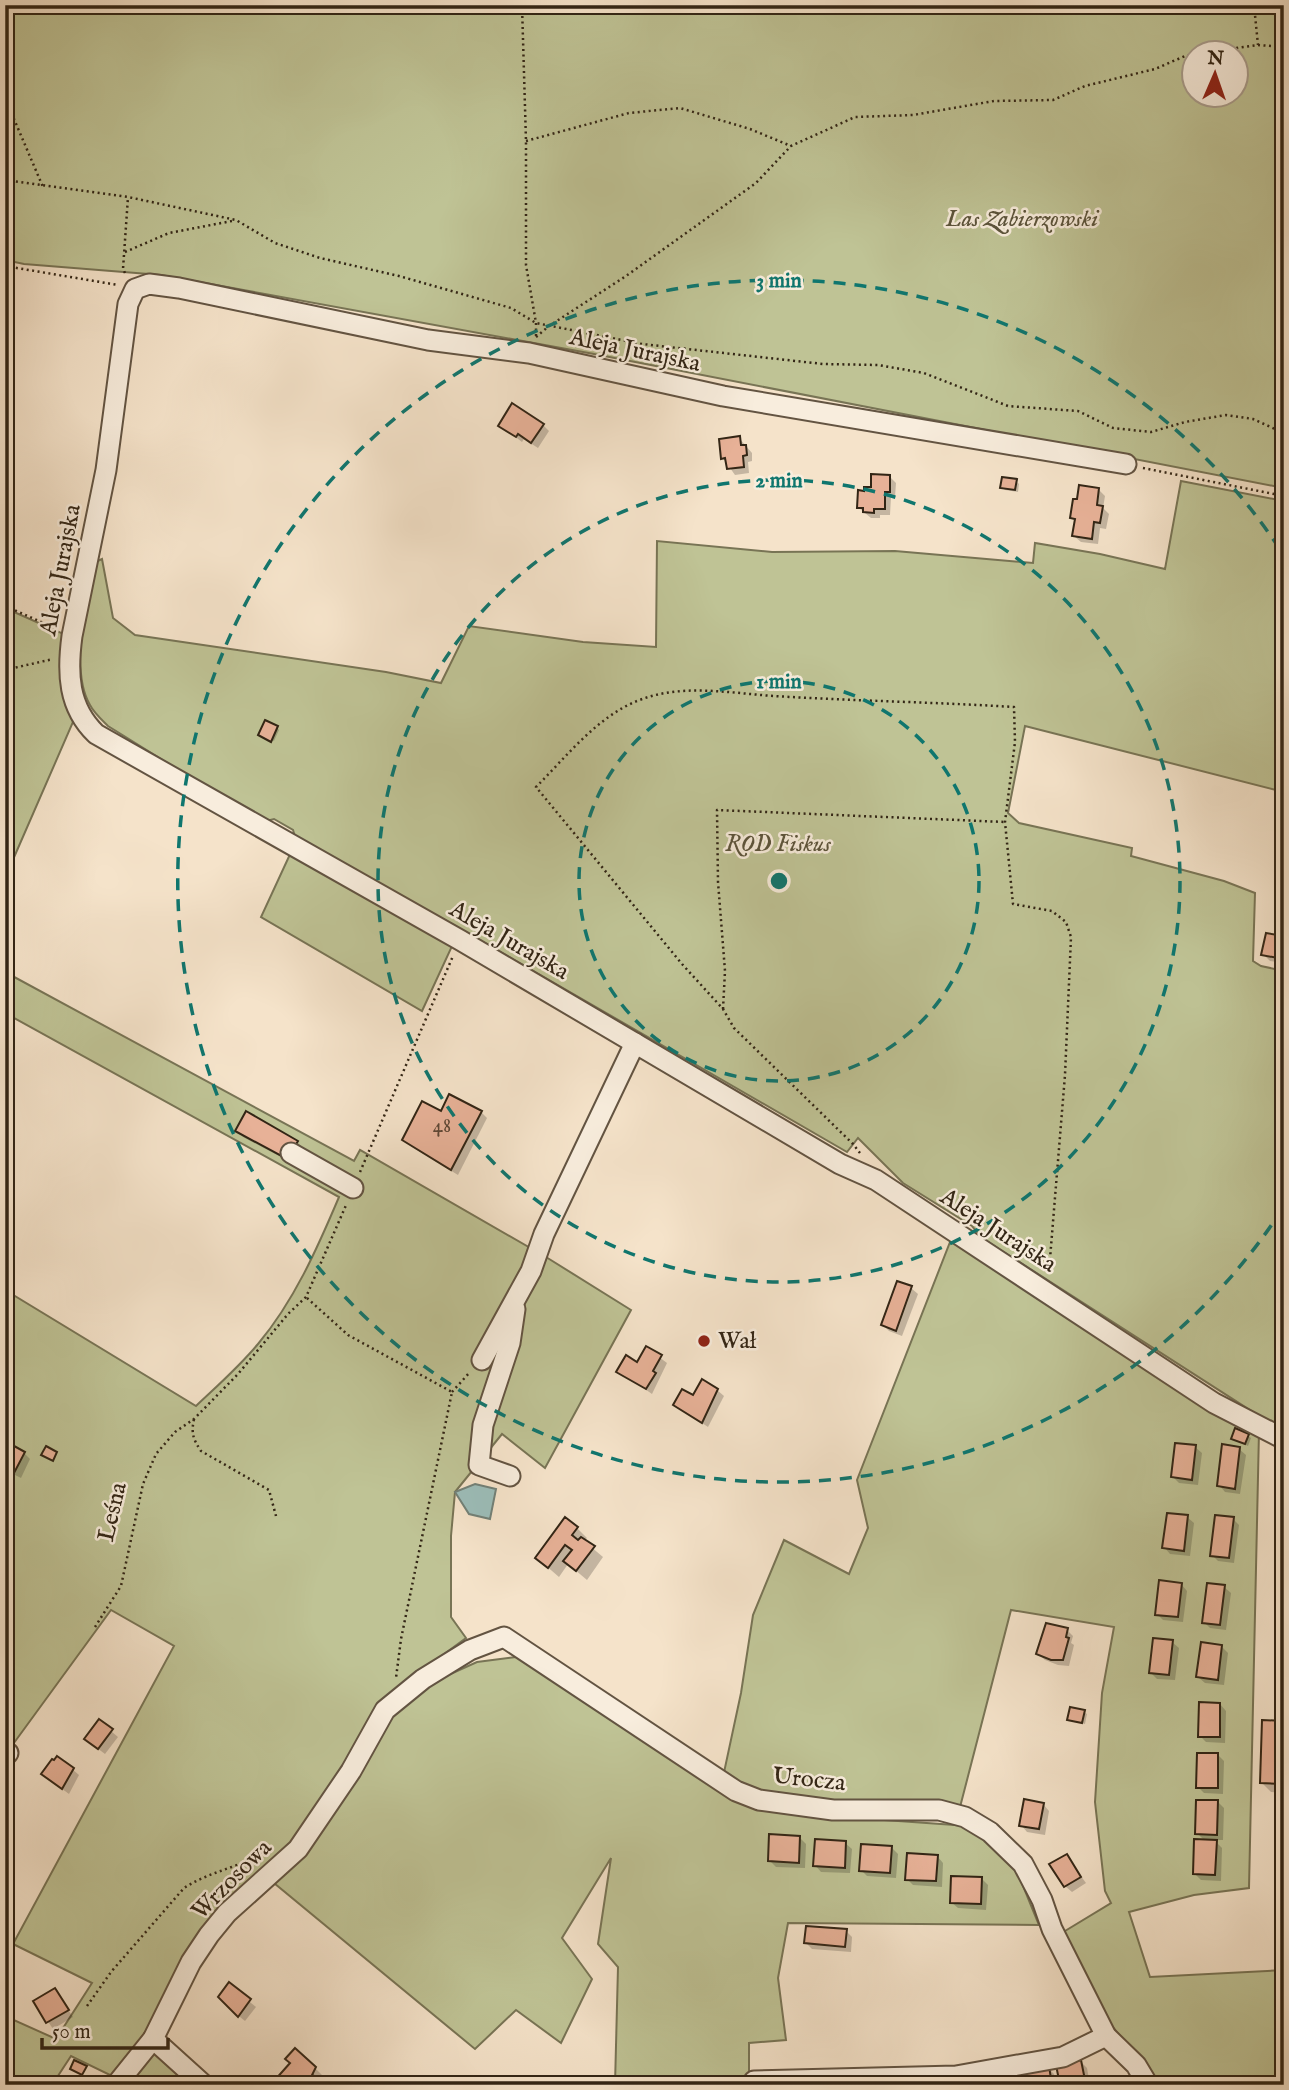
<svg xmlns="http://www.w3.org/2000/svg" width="1289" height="2090" font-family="'IM FELL English',serif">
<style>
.green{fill:#bfc395;stroke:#787455;stroke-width:2;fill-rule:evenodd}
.water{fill:#9cbeba;stroke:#728178;stroke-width:2}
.shadow{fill:#0003}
.building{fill:#e7b197;stroke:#322515;stroke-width:2}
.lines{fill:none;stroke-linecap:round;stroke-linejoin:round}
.minor-casing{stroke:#635442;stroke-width:23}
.path{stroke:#322515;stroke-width:2.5;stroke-dasharray:2 3.5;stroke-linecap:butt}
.minor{stroke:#f8eddd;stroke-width:19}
.ring{fill:none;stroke:#0f766e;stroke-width:3.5;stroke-dasharray:12 9}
.poi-dot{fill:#8f2418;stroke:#f8eddd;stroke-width:2.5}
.labels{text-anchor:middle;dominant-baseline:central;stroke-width:5;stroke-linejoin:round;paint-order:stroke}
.number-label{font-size:21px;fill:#5f4836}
.park-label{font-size:24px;font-style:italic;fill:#5c543b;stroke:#f8eddd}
.street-label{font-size:24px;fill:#322515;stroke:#f8eddd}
.poi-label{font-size:24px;fill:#322515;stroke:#f8eddd;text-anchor:start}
.centre{fill:#0f766e;stroke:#f8eddd;stroke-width:3.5}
.ring-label{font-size:21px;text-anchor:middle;font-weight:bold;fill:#0f766e;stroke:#f8eddd;stroke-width:5;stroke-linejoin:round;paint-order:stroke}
</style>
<rect width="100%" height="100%" fill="#f5e3ca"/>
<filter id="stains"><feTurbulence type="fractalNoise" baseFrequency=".00286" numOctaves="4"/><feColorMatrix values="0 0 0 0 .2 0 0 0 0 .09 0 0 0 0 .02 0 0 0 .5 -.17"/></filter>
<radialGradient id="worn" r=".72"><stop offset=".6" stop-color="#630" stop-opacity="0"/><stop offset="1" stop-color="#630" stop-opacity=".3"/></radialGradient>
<!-- green -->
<g class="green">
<path d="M5,5H1284V488L594,354L161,275L24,264L5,260ZM1194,52H1236V94H1194Z"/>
<path d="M1181,481L1284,501V792L1025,726L1008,813L1019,823L1132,848L1131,856L1224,881L1255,893L1253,961L1261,966L1284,971V1432L982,1238L972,1226L903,1183L858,1138L847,1152L445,920L296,840L293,830L274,819L262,822L108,726C102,720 94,713 90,705C70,672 86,602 91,564L102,559L113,618L135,635L386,672L441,683L469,626L583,642L656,647L657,541L772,552L895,551L1033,563L1035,543L1100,554L1165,569Z"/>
<polygon points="5,608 66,635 63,669 73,722 5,878"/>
<polygon points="292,850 453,944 422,1011 261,917"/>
<path d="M5,972L354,1161L360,1150L546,1257L631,1310L545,1468L502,1434L455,1492L451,1536V1617L466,1638L417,1674L295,1844L213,1920L149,2033L112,2076L71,2056L52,2085H5V2016L56,2039L92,1983L13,1944L174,1646L111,1610L11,1747L5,1743V1290L196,1406C217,1386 239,1367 258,1344C294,1301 317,1249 339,1197L5,1013Z"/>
<polygon points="952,1237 1259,1431 1249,1888 1194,1895 1129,1912 1150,1977 1284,1970 1284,2085 1156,2085 1139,2058 1105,2018 1060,1934 1111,1903 1105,1891 1095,1802 1102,1693 1114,1627 1011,1610 959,1811 837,1803 772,1795 723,1777 741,1693 753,1615 784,1540 849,1574 868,1528 857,1480"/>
<polygon points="524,1656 720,1792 785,1813 969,1826 1017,1871 1039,1925 788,1923 778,1978 786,2040 749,2043 749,2085 615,2085 618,1967 598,1944 611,1858 562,1938 592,1979 561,2043 516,2010 475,2049 274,1883 391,1711 446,1676 477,1662"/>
<polygon points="152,2050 192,2085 123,2085"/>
</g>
<!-- water -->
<polygon class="water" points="475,1484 496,1489 490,1519 469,1514 455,1492"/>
<!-- shadow -->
<g class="shadow">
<polygon points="500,425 543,425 549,431 538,448 524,439 522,442"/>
<polygon points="739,438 752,453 752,461 748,462 749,473 735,475 723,458"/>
<polygon points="890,477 896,483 895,497 891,497 890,515 880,515 880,518 871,518 859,508 865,492"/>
<polygon points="1016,481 1019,484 1018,492 1005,490 1002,487"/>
<polygon points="1099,490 1105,496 1103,508 1109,514 1106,529 1100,528 1098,544 1081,542 1074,536 1076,522 1072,518"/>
<polygon points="277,728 279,730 274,741 260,735"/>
<polygon points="1284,938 1284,963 1270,961 1263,954"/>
<polygon points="481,1112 487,1118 458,1175 411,1146 405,1140 442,1113"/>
<polygon points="237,1130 297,1142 303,1148 294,1164 243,1137"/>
<polygon points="898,1283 911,1288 918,1294 902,1336 889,1331 883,1325"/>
<polygon points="647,1348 667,1363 652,1394 619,1371 637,1364"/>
<polygon points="717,1390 724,1396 708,1427 675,1405"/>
<polygon points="1248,1436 1251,1438 1248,1446 1233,1438"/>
<polygon points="5,1443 24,1453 30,1459 21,1478 5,1470"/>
<polygon points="1195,1447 1202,1453 1198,1485 1179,1483 1173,1477"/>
<polygon points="1239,1449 1246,1455 1240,1494 1225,1492 1219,1485"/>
<polygon points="1187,1517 1194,1523 1190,1556 1170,1554 1164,1547"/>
<polygon points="1233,1519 1239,1525 1234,1563 1218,1561 1212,1555"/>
<polygon points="577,1528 587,1538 584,1541 603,1557 587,1580 568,1564 559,1577 537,1558"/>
<polygon points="1181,1584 1187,1591 1183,1622 1163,1620 1157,1614"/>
<polygon points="1224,1587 1231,1593 1226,1630 1210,1628 1204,1622"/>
<polygon points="1067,1630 1073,1636 1071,1643 1074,1645 1069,1666 1058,1665 1045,1660 1038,1654"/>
<polygon points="1172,1642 1179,1648 1175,1680 1157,1679 1150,1672"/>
<polygon points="1222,1647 1228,1653 1224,1685 1205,1683 1198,1677"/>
<polygon points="1220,1704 1226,1711 1225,1743 1206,1742 1200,1736"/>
<polygon points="1084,1712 1087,1714 1085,1724 1069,1719"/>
<polygon points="99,1721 118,1737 105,1754 93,1745"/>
<polygon points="1284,1723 1284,1793 1271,1792 1261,1782"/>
<polygon points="1218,1755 1224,1761 1223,1794 1204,1793 1198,1787"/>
<polygon points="72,1769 79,1775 69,1794 50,1780"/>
<polygon points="1218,1802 1224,1808 1223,1840 1214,1840 1222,1848 1221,1881 1201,1880 1195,1874 1205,1841 1197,1833"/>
<polygon points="1043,1804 1049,1811 1045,1835 1027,1832 1021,1825"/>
<polygon points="800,1838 806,1844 805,1868 776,1867 769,1860"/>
<polygon points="845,1843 852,1849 850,1873 821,1872 815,1865"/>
<polygon points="891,1847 898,1854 896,1878 867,1876 861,1870"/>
<polygon points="937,1856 943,1863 942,1887 913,1885 907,1879"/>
<polygon points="1066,1856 1086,1883 1072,1892 1065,1886"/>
<polygon points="982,1879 988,1885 986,1910 958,1908 951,1902"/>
<polygon points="846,1931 852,1937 851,1952 812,1949 806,1943"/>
<polygon points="229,1985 256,2007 245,2021 235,2013"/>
<polygon points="55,1990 73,2017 53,2029 35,2002"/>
<polygon points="1081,2062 1087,2068 1090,2085 1061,2085"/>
<polygon points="315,2068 325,2078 322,2083 324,2085 280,2085 276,2081"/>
<polygon points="1048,2068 1054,2074 1056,2085 1027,2085"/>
<polygon points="1016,2075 1023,2085 995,2085"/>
<polygon points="983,2081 987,2085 963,2085"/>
</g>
<!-- building -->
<g class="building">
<polygon points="512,403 544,424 531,443 518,434 516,437 498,426"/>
<polygon points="740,436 741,445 746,445 747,455 743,456 744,467 727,469 725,458 721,459 719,439"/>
<polygon points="871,474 890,475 890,492 885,492 885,509 874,509 874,513 863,512 863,508 857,508 858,490 864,491 864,487 871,487"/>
<polygon points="1002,477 1017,479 1015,490 1000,488"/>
<polygon points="1079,485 1099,488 1097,505 1103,506 1100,523 1094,522 1092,539 1072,536 1075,519 1070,518 1073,499 1077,499"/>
<polygon points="265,720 278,726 271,742 258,735"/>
<polygon points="1266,933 1284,936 1284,959 1261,955"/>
<polygon points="449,1094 482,1111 451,1170 402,1140 422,1101 441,1111"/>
<polygon points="246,1111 298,1141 287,1159 235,1131"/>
<polygon points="897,1281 912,1286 896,1331 881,1325"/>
<polygon points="646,1346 662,1355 653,1371 656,1373 646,1389 616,1372 626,1355 637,1362"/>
<polygon points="702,1379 718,1389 702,1423 673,1405 682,1389 693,1395"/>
<polygon points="1235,1428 1249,1434 1245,1444 1231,1439"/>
<polygon points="5,1441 25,1452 14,1473 5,1469"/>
<polygon points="1175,1443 1196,1445 1192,1480 1171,1477"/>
<polygon points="1222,1444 1240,1447 1235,1489 1217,1486"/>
<polygon points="46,1446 57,1452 53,1461 41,1455"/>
<polygon points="1167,1513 1188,1515 1184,1551 1162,1548"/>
<polygon points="1215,1515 1234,1517 1229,1558 1210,1556"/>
<polygon points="565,1517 578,1527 572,1535 578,1540 581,1537 595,1546 576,1571 563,1561 572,1550 565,1545 548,1568 535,1558"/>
<polygon points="1159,1580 1182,1583 1178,1617 1155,1615"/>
<polygon points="1207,1583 1225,1585 1220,1625 1202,1623"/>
<polygon points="1046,1623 1068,1628 1066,1637 1069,1638 1063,1660 1051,1660 1036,1654"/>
<polygon points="1153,1638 1173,1640 1169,1675 1149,1673"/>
<polygon points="1201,1642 1222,1645 1218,1680 1196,1677"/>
<polygon points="1199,1702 1220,1703 1220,1737 1198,1737"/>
<polygon points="1070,1707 1085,1710 1082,1723 1067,1720"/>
<polygon points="99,1719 113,1729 98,1749 84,1739"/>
<polygon points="1262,1720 1284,1721 1282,1784 1260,1783"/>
<polygon points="1197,1753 1218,1753 1218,1788 1196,1788"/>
<polygon points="57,1756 74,1768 62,1789 41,1774 52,1759 54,1760"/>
<polygon points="1024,1799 1044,1803 1039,1829 1019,1826"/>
<polygon points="1196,1800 1218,1800 1217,1835 1195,1834"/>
<polygon points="769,1834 800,1836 799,1863 768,1861"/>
<polygon points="815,1839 846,1841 845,1868 813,1866"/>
<polygon points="1194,1839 1217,1840 1215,1875 1193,1874"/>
<polygon points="861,1844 892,1846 890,1873 859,1871"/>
<polygon points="907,1853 938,1855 936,1881 905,1880"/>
<polygon points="1067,1854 1081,1877 1064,1887 1049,1864"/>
<polygon points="951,1876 982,1877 981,1904 950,1903"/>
<polygon points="806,1926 847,1929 845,1947 804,1943"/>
<polygon points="229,1982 251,1999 238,2017 218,1997"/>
<polygon points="55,1988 69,2010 46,2023 33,2001"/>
<polygon points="295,2048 316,2067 312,2075 322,2080 320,2085 281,2085 274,2081 290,2063 285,2059"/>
<polygon points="74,2060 87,2066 82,2075 70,2069"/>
<polygon points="1081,2060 1086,2085 1060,2085 1056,2065"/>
<polygon points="1049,2066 1052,2085 1026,2085 1023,2071"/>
<polygon points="1017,2073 1019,2085 993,2085 992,2078"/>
</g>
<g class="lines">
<!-- minor casing -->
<g class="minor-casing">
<g id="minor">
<path d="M1126,464L723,396L529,353L428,340L179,288L149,284L135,289L128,304L106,470L72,636C67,673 68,707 96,734L460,940L840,1164L876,1180L1214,1403L1284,1439"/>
<polyline points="291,1153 353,1188"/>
<polyline points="482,1360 531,1271 544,1234 635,1043"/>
<polyline points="510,1476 479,1465 483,1425 510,1343 515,1309"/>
<polyline points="5,1756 8,1753"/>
<polyline points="153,2039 204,2085"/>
<polyline points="754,2081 956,2076 1063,2057 1106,2036"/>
<polyline points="116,2085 153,2039 191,1962 209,1935 227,1913 298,1849 351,1771 385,1710 423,1679 470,1650 504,1637 736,1791 759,1800 833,1810 939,1810 965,1817 990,1832 1023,1864 1042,1900 1052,1929 1106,2036 1136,2065 1148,2085"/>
</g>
</g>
<!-- path -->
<g class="path">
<polyline points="522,5 526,141 526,265 536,323 536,337"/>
<polyline points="1254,5 1258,45"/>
<polyline points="1209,52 1258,45 1284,47"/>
<polyline points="5,98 43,187"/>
<polyline points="526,141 629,113 680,108 750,129 791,146"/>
<polyline points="5,180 128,197 236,220 275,243 320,258 399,276 511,308 536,323 642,344 823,364 878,365 924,373 1008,406 1078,411 1113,428 1151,432 1185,422 1226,415 1253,419 1284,433"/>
<polyline points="125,252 169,233 232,221"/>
<polyline points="5,266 118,285"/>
<polyline points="125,273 123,269 128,197"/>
<polyline points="536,337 549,326 626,276 756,183 791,146 855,117 913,115 994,101 1053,100 1085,86 1155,69 1185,56 1194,55"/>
<polyline points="1143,468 1284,496"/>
<polyline points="5,606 57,629"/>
<polyline points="5,670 53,659"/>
<polyline points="723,1009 725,971 718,882 717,810 1005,822"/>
<path d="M860,1153L853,1144L734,1028L723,1009L682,964L536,787C566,757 597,717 637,701C681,683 728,693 774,696C854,701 934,702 1014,707L1015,742L1005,822L1013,904L1052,911L1066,922L1071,937L1065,1075L1049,1271"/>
<polyline points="360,1172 453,956"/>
<polyline points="307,1298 348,1335 452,1392 401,1639 396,1678"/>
<polyline points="452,1392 470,1372"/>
<path d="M194,1419C191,1433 193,1439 201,1451L269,1490L276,1516"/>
<polyline points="95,1627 121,1586 143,1484 156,1454 175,1432 194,1419 238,1374 288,1314 306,1297 347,1203"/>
<path d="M87,2006L111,1972L184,1888C210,1871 242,1867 268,1850"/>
</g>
<!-- minor -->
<use href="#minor" class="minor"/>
</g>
<!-- distance rings -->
<g class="ring">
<circle cx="779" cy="881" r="200"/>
<circle cx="779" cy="881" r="401"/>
<path d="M1283 1208A601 601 0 1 1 1283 554"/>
</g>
<!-- markers -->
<circle class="poi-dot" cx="704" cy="1341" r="7"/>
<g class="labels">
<!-- number labels -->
<g class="number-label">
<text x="442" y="1126">48</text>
</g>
<!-- park labels -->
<g class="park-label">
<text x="1022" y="219">Las Zabierzowski</text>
<text x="778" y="844">ROD Fiskus</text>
</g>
<!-- street labels -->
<g class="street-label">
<text transform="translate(635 351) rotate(12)">Aleja Jurajska</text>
<text transform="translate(61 570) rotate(-79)">Aleja Jurajska</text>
<text transform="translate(509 941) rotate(30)">Aleja Jurajska</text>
<text transform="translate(998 1231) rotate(33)">Aleja Jurajska</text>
<text transform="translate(113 1512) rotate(-77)">Leśna</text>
<text transform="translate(809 1780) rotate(6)">Urocza</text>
<text transform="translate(232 1880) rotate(-45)">Wrzosowa</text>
</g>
<!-- poi labels -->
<g class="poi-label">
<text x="718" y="1341">Wał</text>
</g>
</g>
<circle cx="779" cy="881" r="10" class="centre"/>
<g class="ring-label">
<text x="779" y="287">3 min</text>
<text x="779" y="487">2 min</text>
<text x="779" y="688">1 min</text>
</g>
<!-- margin -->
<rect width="1289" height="2090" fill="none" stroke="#f5e3ca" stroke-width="28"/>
<rect x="7" y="7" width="1275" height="2076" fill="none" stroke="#322515" stroke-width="3.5"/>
<rect x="14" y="14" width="1261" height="2062" fill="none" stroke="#322515" stroke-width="2"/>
<!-- north arrow -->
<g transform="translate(1215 74) rotate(2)"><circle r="33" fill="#f8eddd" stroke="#a99d8d" stroke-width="2"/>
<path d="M0-5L12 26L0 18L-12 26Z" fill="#8f2418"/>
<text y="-10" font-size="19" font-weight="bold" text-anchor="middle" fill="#322515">N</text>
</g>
<!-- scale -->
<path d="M42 2038v10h126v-10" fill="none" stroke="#322515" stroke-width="3.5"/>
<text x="52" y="2038" font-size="21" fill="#322515" stroke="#f8eddd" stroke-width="5" paint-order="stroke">50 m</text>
<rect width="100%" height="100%" filter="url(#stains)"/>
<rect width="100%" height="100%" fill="url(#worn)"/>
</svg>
